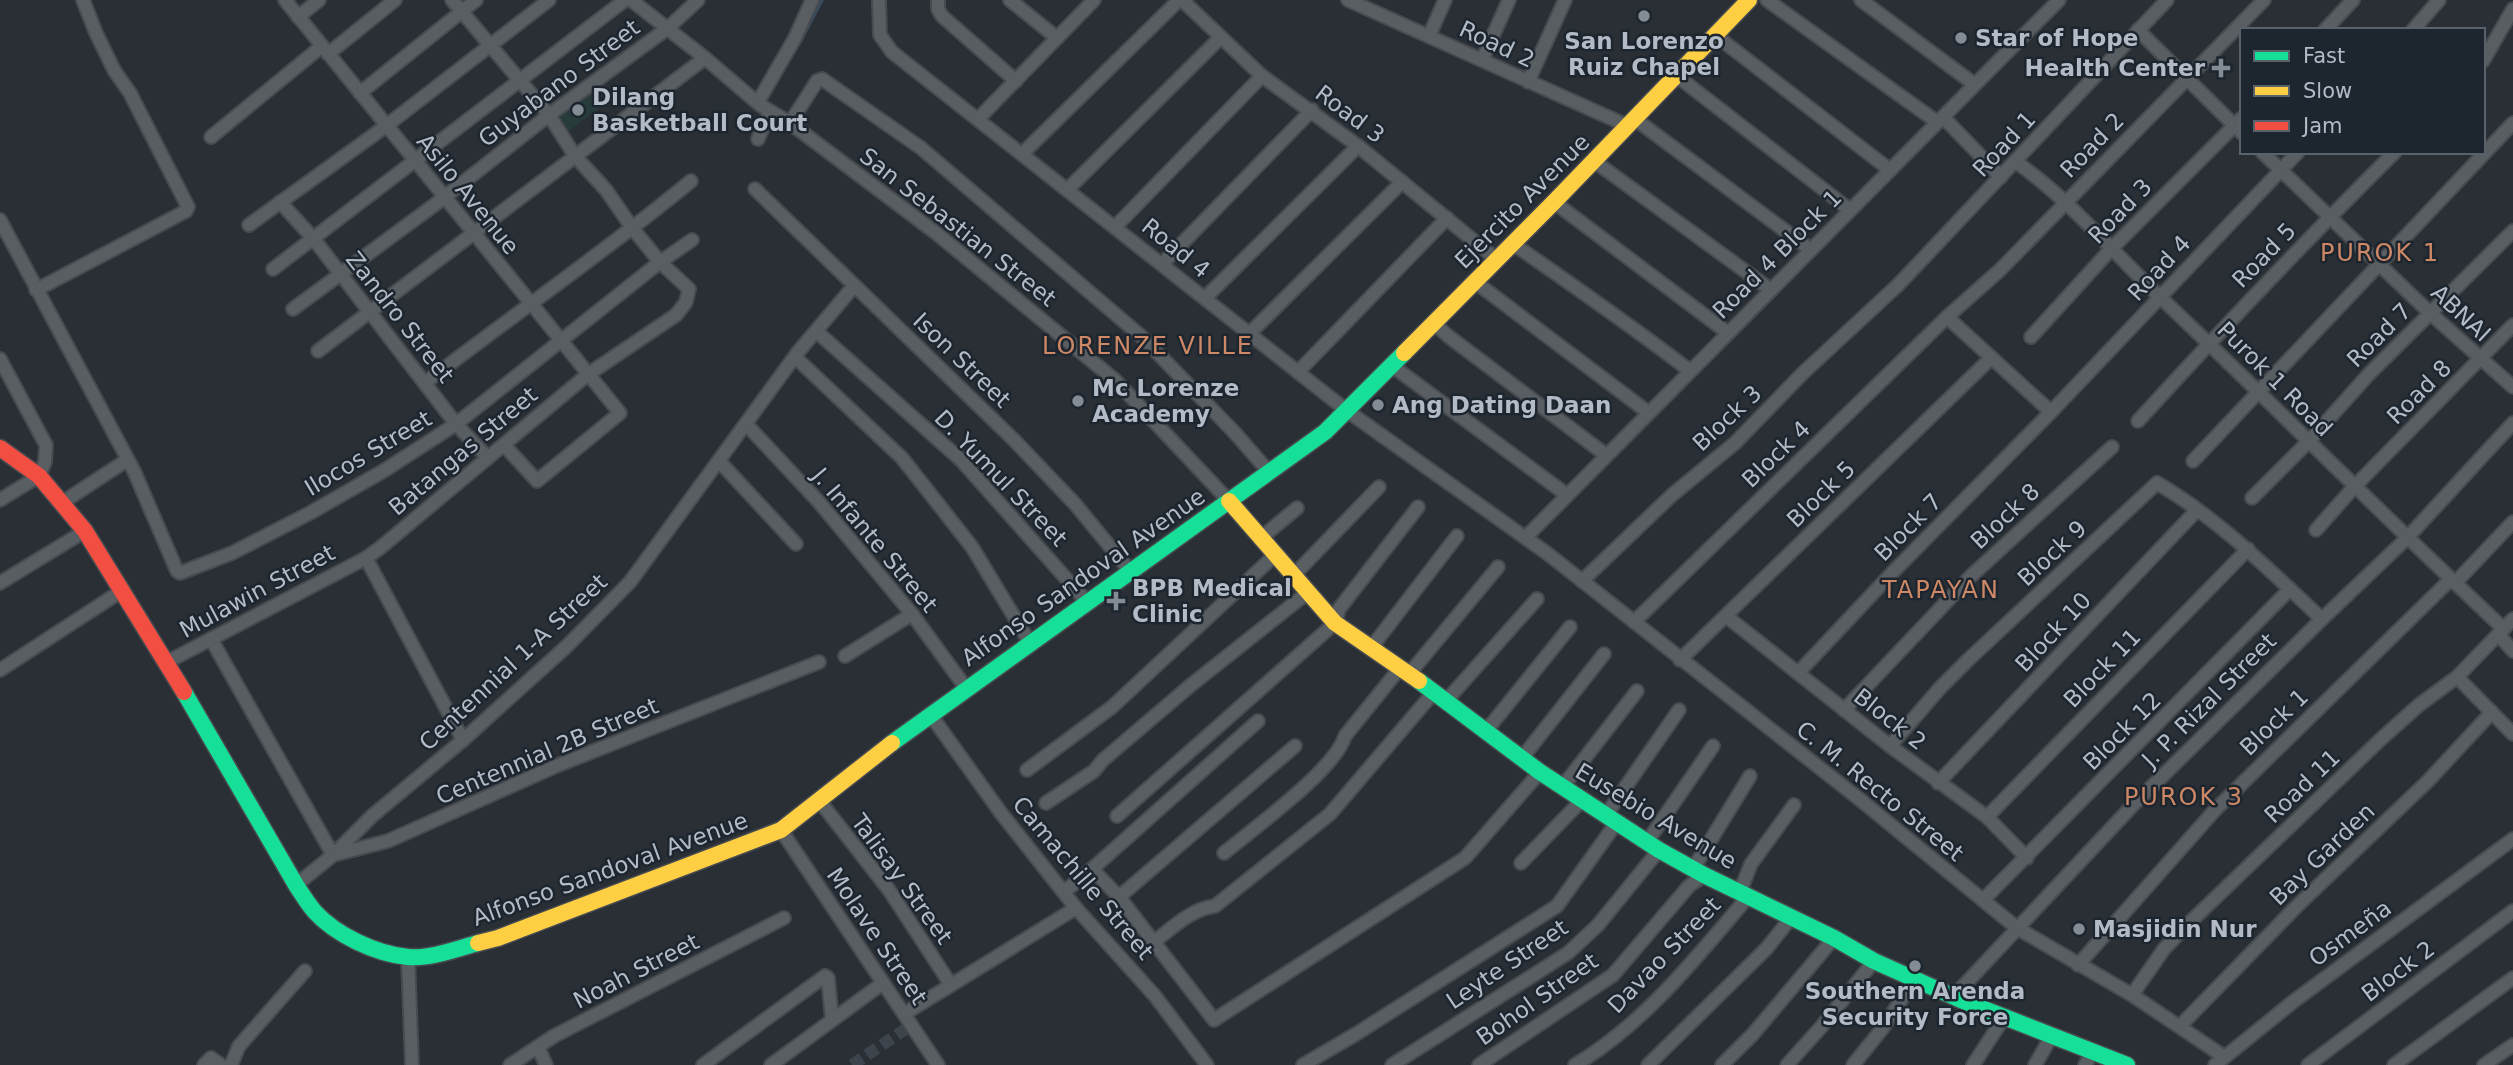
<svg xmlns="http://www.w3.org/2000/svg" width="2513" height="1065" font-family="'DejaVu Sans',sans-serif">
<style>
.pitch{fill:#273b3b}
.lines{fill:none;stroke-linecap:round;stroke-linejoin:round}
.stream{stroke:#384c5e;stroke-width:5}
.street-tunnel{stroke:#3e444b;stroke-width:12;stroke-dasharray:12 6;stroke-linecap:butt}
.street-casing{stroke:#474b50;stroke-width:16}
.fast-casing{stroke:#474b50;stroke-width:19}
.slow-casing{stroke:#474b50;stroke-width:19}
.jam-casing{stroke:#474b50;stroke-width:19}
.street{stroke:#595e63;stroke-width:12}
.fast{stroke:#16e098;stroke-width:16}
.slow{stroke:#ffcf43;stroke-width:16}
.jam{stroke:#f24e42;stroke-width:16}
.poi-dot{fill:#838b93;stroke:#1d262f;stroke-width:2.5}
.labels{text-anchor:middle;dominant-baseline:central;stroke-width:5;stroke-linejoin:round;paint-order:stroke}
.poi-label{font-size:23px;font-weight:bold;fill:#b3bcc6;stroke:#1d262f;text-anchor:start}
.street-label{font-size:23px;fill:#b3bcc6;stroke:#1d262f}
.neighbourhood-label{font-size:24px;letter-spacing:2px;fill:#ce8866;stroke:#1d262f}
</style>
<rect width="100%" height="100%" fill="#292f35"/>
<!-- pitch -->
<polygon class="pitch" points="589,87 603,105 566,133 553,115"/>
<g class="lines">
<!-- stream -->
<polyline class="stream" points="798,44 821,0"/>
<!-- street-tunnel -->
<polyline class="street-tunnel" points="852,1065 907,1028"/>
<!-- street casing -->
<g class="street-casing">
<g id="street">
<polyline points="285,0 620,413 537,481 504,445"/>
<polyline points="631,0 705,58 760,105 790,123 936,233 1115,380 1229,501"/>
<polyline points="879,0 880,35 892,52 1346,410 1548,554 1858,798 2017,928 2132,995 2223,1056"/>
<polyline points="938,0 938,9 942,16 1016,81"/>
<polyline points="1010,0 1057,38"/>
<polyline points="1182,0 1262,76 1358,146 1496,259"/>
<polyline points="1348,0 1628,126"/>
<polyline points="1767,0 1937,122"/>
<polyline points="1861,0 1974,84"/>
<polyline points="298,17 319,0"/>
<polyline points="2138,30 2242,133"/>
<polyline points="2325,30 2353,0"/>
<polyline points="2413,30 2439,0"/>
<polyline points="1715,35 1890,170"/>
<polyline points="1429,36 1445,0"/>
<polyline points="328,54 395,0"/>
<polyline points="1482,60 1509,0"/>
<polyline points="2483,61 2513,9"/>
<polyline points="1677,76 1850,210"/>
<polyline points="1528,82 1565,0"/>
<polyline points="360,93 476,0"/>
<polyline points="758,102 795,38 812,0"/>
<polyline points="1943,117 2001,177"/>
<polyline points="979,118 1094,0"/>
<polyline points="1635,119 1811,250"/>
<polyline points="790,123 817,81 822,79 921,148 1142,337 1235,433 1269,472"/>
<polyline points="211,137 322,46"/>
<polyline points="758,139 770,111"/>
<polyline points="2262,152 2430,313 2513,387"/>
<polyline points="1023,153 1179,0"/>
<polyline points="1594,161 1771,290"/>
<path d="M2016,162C2069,199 2112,251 2159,296C2275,406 2387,520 2504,629"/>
<polyline points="755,189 1014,440 1075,504 1130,571"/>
<polyline points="1068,189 1220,38"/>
<polyline points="280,202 313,238 456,424 488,458"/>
<polyline points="1554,202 1728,333"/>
<polyline points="0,220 134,471 177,571 180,573 232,553 310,513 385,470 456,424 660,262 692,240"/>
<polyline points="249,225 386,126 549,0"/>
<polyline points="1115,227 1262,76"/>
<path d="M1512,243C1572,285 1632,326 1690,371"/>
<polyline points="1162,264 1312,110"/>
<polyline points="273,269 625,0"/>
<polyline points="1474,281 1649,413"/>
<polyline points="36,290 186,211 188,207 130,93 114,70 96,33 83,0"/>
<polyline points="1205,298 1358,146"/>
<polyline points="293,309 437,203 549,115 668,28 698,0"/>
<polyline points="1947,317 2051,412"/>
<polyline points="1433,322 1448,336 1606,455"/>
<polyline points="816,331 961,460 1087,602"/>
<polyline points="1250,333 1402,182"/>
<polyline points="2031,337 2111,249 2242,118"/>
<polyline points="318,351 705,58"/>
<polyline points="795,357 902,458 972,547 1030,643"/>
<polyline points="0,359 46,445 45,462 39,476 0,500"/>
<polyline points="1391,365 1567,495"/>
<polyline points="1298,372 1447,218"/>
<path d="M425,383C513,315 605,252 691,181"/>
<path d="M2138,421C2222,329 2307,239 2395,152"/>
<polyline points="746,424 818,501 912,614 966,688"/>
<polyline points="719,461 796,544"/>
<polyline points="2193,461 2513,123"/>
<polyline points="2252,498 2309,441 2369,374 2513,231"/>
<polyline points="63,502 127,460"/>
<polyline points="2316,530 2354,487 2513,325"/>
<polyline points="1526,537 2059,0"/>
<polyline points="1261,538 1297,508"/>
<polyline points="366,558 463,740"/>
<polyline points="1293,576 1379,487"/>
<polyline points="1582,581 1672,495 1735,443 1803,373 1899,284 2167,0"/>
<polyline points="0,583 85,531"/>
<polyline points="2455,583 2513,522"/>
<polyline points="1726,616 1890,746 1987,817 2027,858"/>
<polyline points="1634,622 1947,317 2000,270 2264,0"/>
<polyline points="2498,634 2513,651"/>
<polyline points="211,639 333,855 372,816 463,740 567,646 630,582 798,352 854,286"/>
<polyline points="1371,648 1457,536"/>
<polyline points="845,656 912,614"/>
<polyline points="1680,660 1991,358"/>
<polyline points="167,662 366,558 380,548 587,375 676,315 686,302 689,289 660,262 633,229 606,190 575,156 549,115 452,0"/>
<polyline points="0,670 123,590"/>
<polyline points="1798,673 1893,572 2051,412 2298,152"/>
<polyline points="1409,674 1498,567"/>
<polyline points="2457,677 2513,734"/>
<polyline points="1446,701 1537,599"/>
<polyline points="1844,710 1971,576 2112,447"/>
<polyline points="930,714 1001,813 1076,908 1155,996 1207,1065"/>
<polyline points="1486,731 1570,627"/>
<path d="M1890,746L1940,688L1968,660L2157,483C2219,519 2270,571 2322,619"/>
<polyline points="1522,758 1604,654"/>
<polyline points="1027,770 1112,707 1275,555"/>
<polyline points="1938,783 2197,510"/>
<polyline points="1563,786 1637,691"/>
<polyline points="818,799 889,890 951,985"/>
<polyline points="1046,803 1094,771 1103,760 1191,685 1307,593"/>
<polyline points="1606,815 1679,710"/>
<polyline points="1117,816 1335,623 1339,609 1418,507"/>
<polyline points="1987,817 2248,549"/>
<polyline points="781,830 938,1065"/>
<polyline points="1647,842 1713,746"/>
<path d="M1224,853C1254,828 1335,770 1345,736L1400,668"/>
<polyline points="1521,863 1583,799"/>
<polyline points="1092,869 1119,897 1214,1020 1465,858 1540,772"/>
<polyline points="1693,869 1750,776"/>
<polyline points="296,885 333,855 388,841 556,766 819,662"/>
<polyline points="1064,892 1092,869 1258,721"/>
<polyline points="1740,892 1751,864 1794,805"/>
<polyline points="1119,897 1295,746"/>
<polyline points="1983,900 2290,589"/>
<path d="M1154,942C1172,928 1191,909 1215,906L1330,814L1434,692"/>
<polyline points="408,957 412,1065"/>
<polyline points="2078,965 2215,810 2451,579"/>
<polyline points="2132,995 2164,949 2185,927 2381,739 2419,705 2457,677 2513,619"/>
<polyline points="1954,996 2134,804 2322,619 2407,538 2513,423"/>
<polyline points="904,1014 1076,908"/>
<polyline points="2180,1026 2297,906 2428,781 2492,712"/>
<polyline points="538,1047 546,1065"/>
<polyline points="204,1065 211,1058 221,1065"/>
<polyline points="231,1065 239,1046 305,971"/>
<polyline points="510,1065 554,1036 784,918"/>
<polyline points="703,1065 825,976 828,978 832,1020"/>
<polyline points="771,1065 883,983"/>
<polyline points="1303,1065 1356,1034 1557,906 1617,822"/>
<polyline points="1392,1065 1568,953 1598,925 1659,850"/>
<polyline points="1479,1065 1613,975 1689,886 1704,875"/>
<path d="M1575,1065C1644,1024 1696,958 1747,898"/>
<polyline points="1648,1065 1766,949 1791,918"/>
<polyline points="1722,1065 1753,1034 1834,938"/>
<polyline points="1787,1065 1822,1026 1874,961"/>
<polyline points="1853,1065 1882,1029 1915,979"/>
<polyline points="1973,1065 2005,1016"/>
<polyline points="2035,1065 2051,1037"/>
<polyline points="2085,1065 2093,1051"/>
<polyline points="2215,1065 2294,1001 2513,839"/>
<polyline points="2308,1065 2513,911"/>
<polyline points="2394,1065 2513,978"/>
<polyline points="2484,1065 2513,1045"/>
</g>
</g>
<!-- fast casing -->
<g class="fast-casing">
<g id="fast">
<polyline points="1419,681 1540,772 1659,850 1704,875 1834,938 1874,961 1961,1000 2127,1065"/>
<path d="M184,692L296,885C302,894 308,904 315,912C336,935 376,954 408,957C430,959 456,949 478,943"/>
<polyline points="892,743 1325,432 1404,353"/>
</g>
</g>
<!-- slow casing -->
<g class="slow-casing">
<g id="slow">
<polyline points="1404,353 1554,202 1749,0"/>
<polyline points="1229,501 1335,623 1419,681"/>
<polyline points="478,943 498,938 781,830 892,743"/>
</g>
</g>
<!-- jam casing -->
<g class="jam-casing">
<polyline id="jam" points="0,448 39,476 85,531 184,692"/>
</g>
<!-- street -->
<use href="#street" class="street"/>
<!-- fast -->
<use href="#fast" class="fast"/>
<!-- slow -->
<use href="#slow" class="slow"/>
<!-- jam -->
<use href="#jam" class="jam"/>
</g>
<!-- markers -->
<g class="poi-dot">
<circle cx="1644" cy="16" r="7"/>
<circle cx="1961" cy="38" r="7"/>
<path d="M2217.5 57.5h7v7h7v7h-7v7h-7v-7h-7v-7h7z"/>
<circle cx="578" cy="110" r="7"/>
<circle cx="1078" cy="401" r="7"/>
<circle cx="1378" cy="405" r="7"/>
<path d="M1112.5 590.5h7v7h7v7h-7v7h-7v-7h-7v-7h7z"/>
<circle cx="2079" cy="929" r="7"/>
<circle cx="1915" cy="966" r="7"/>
</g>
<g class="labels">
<!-- poi labels -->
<g class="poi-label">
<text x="1975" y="38">Star of Hope</text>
<text x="1644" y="41" text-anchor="middle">San Lorenzo<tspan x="1644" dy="26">Ruiz Chapel</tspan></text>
<text x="2205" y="68" text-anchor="end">Health Center</text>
<text x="592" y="97">Dilang<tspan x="592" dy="26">Basketball Court</tspan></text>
<text x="1092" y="388">Mc Lorenze<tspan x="1092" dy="26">Academy</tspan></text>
<text x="1392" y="405">Ang Dating Daan</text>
<text x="1132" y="588">BPB Medical<tspan x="1132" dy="26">Clinic</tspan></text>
<text x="2093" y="929">Masjidin Nur</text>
<text x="1915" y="991" text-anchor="middle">Southern Arenda<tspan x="1915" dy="26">Security Force</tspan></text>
</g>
<!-- street labels -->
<g class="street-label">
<text transform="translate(1497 44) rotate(25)">Road 2</text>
<text transform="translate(559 83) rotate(-37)">Guyabano Street</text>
<text transform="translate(1350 114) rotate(37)">Road 3</text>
<text transform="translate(2004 144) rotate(-47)">Road 1</text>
<text transform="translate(2092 145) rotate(-46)">Road 2</text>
<text transform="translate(468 194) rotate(51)">Asilo Avenue</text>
<text transform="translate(1522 201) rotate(-45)">Ejercito Avenue</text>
<text transform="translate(2120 211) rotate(-46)">Road 3</text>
<text transform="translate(958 227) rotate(38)">San Sebastian Street</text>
<text transform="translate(1176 248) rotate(39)">Road 4</text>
<text transform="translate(1777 254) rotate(-45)">Road 4 Block 1</text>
<text transform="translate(2264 255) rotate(-46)">Road 5</text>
<text transform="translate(2159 268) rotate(-47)">Road 4</text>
<text transform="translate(2461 313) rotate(43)">ABNAI</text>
<text transform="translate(400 317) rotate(52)">Zandro Street</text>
<text transform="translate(2379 335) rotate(-45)">Road 7</text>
<text transform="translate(962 360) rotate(44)">Ison Street</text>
<text transform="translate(2275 379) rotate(45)">Purok 1 Road</text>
<text transform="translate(2419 392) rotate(-45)">Road 8</text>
<text transform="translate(1727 418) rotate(-43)">Block 3</text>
<text transform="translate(463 451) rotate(-40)">Batangas Street</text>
<text transform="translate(368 453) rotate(-31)">Ilocos Street</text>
<text transform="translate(1776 454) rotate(-44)">Block 4</text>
<text transform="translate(1001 478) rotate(46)">D. Yumul Street</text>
<text transform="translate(1821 494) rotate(-44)">Block 5</text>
<text transform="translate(2005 516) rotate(-43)">Block 8</text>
<text transform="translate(1908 527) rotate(-45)">Block 7</text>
<text transform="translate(875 540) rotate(50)">J. Infante Street</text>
<text transform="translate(2052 553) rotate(-43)">Block 9</text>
<text transform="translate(1083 577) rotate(-35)">Alfonso Sandoval Avenue</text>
<text transform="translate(257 591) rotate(-28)">Mulawin Street</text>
<text transform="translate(2053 632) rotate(-47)">Block 10</text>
<text transform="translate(513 662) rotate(-43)">Centennial 1-A Street</text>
<text transform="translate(2102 668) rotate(-46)">Block 11</text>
<text transform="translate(2209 700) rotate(-45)">J. P. Rizal Street</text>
<text transform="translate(1890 719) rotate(38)">Block 2</text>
<text transform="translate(2274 722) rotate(-44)">Block 1</text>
<text transform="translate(2122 731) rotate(-45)">Block 12</text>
<text transform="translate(547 751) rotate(-23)">Centennial 2B Street</text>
<text transform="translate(2302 786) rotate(-44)">Road 11</text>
<text transform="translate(1880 791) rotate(39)">C. M. Recto Street</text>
<text transform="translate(1656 816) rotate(31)">Eusebio Avenue</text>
<text transform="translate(2322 854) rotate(-44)">Bay Garden</text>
<text transform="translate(610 869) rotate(-20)">Alfonso Sandoval Avenue</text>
<text transform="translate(1083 878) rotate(50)">Camachille Street</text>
<text transform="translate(902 879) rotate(54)">Talisay Street</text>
<text transform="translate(2350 933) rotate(-36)">Osmeña</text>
<text transform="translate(877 936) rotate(56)">Molave Street</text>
<text transform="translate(1664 955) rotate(-46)">Davao Street</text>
<text transform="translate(1507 964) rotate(-34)">Leyte Street</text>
<text transform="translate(636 971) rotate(-27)">Noah Street</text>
<text transform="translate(2398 971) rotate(-37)">Block 2</text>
<text transform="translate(1537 999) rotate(-35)">Bohol Street</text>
</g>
<!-- neighbourhood labels -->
<g class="neighbourhood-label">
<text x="2380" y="253">PUROK 1</text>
<text x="1148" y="346">LORENZE VILLE</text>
<text x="1941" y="590">TAPAYAN</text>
<text x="2184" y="797">PUROK 3</text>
</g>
</g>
<!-- legend -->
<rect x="2240" y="28" width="245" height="126" fill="#1d262f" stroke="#59626b" stroke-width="2"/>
<rect x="2254" y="51" width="35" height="10" fill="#16e098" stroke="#59626b" stroke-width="2"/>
<text x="2303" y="63" font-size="21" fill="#b3bcc6">Fast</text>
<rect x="2254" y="86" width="35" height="10" fill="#ffcf43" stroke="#59626b" stroke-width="2"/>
<text x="2303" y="98" font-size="21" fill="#b3bcc6">Slow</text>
<rect x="2254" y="121" width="35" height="10" fill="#f24e42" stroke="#59626b" stroke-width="2"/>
<text x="2303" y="133" font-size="21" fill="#b3bcc6">Jam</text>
</svg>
